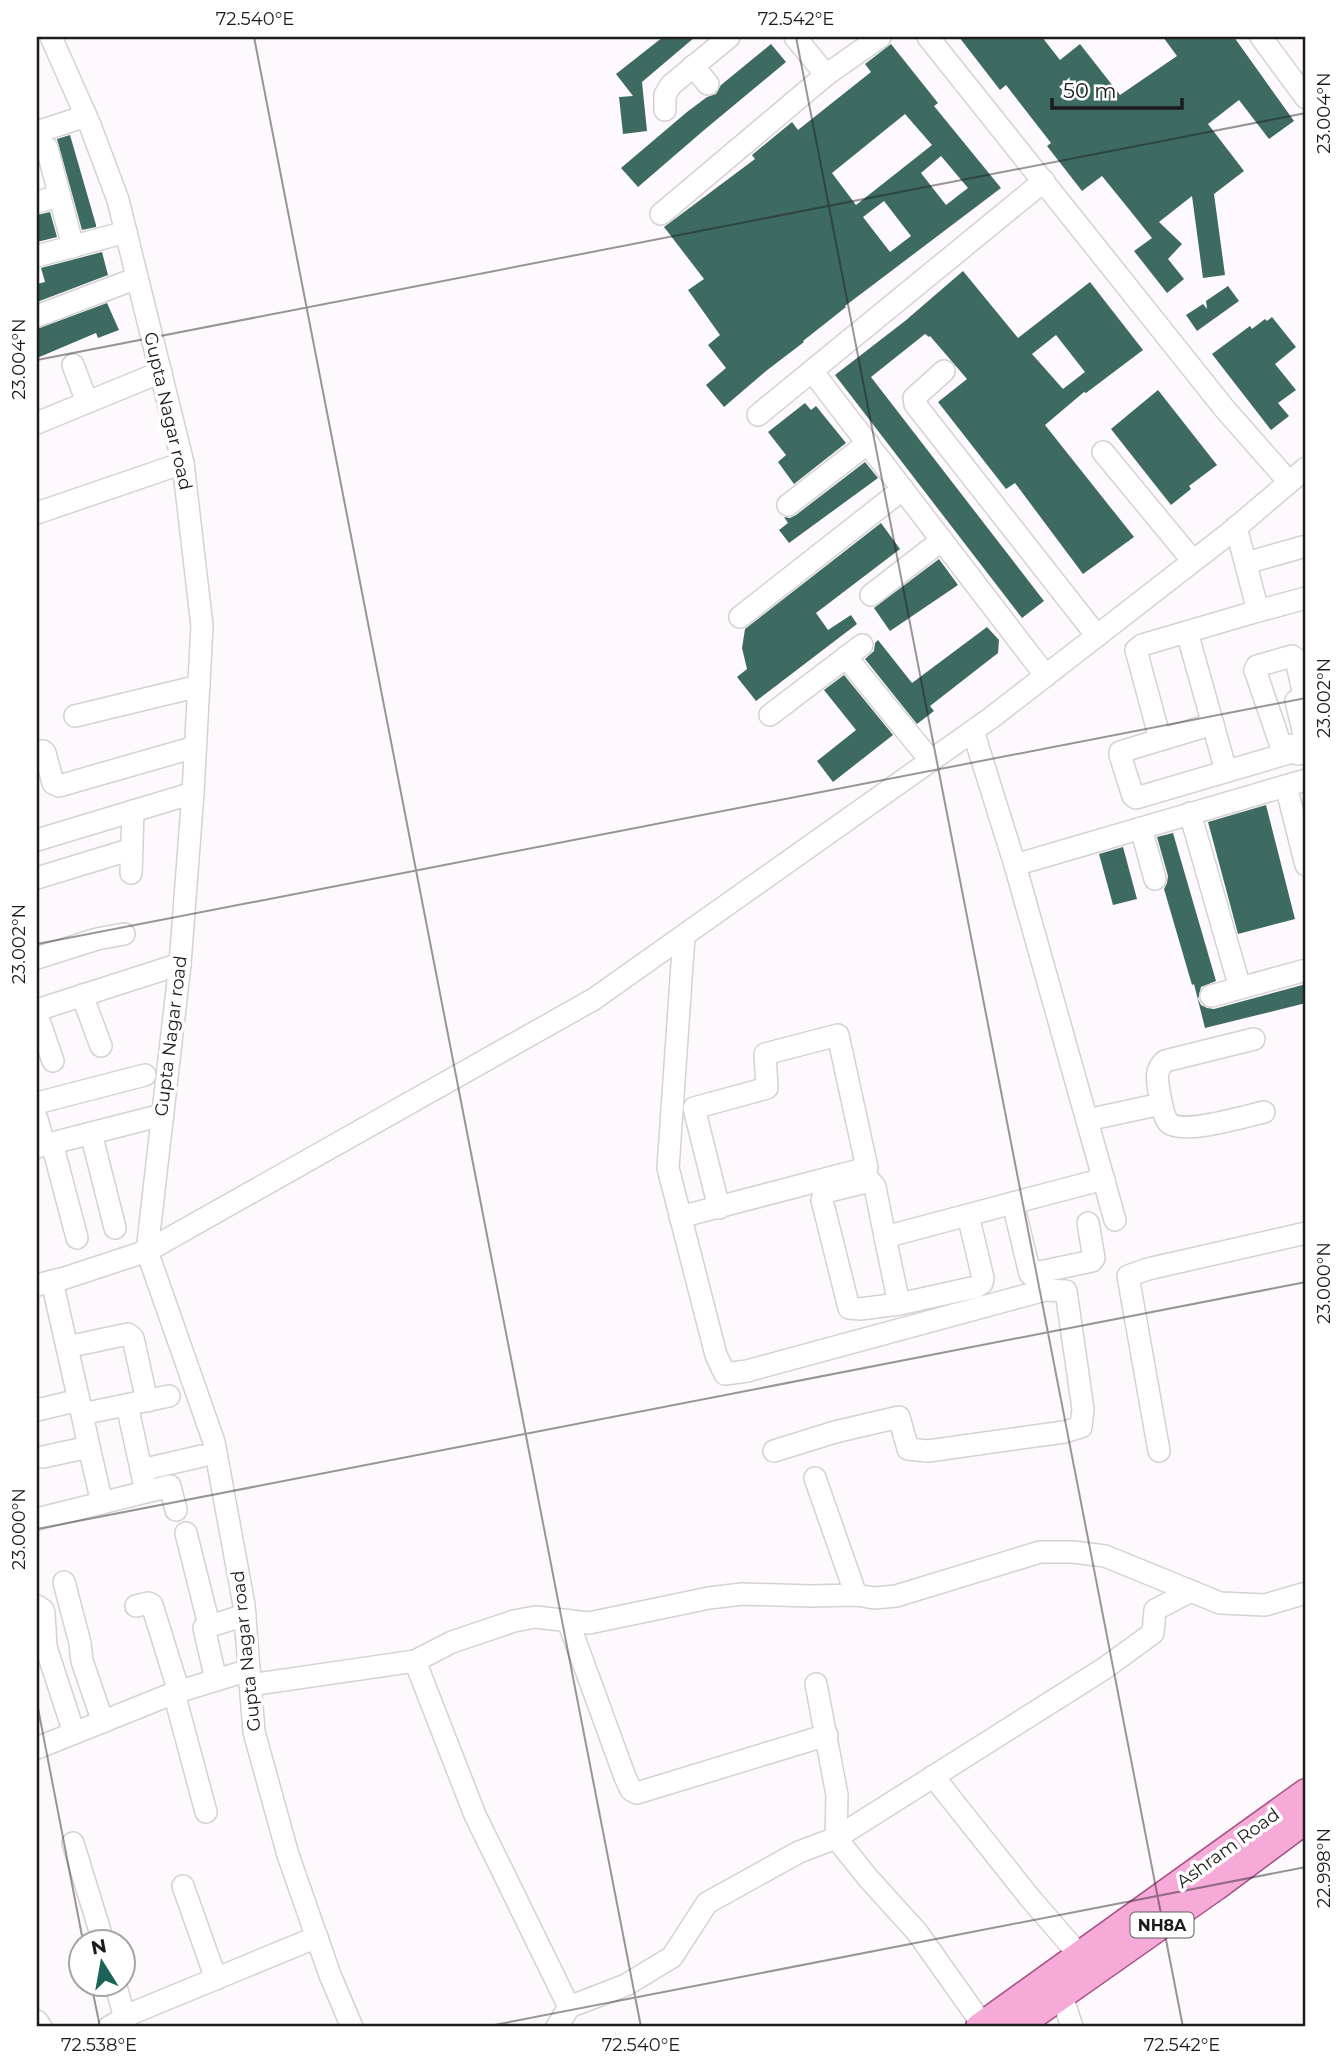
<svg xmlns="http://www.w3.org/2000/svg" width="1343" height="2064" font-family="Montserrat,sans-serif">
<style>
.building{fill:#3d6b62;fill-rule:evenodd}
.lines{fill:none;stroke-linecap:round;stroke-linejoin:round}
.minor-casing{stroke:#d6d1d3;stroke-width:24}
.major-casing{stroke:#a65385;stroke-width:29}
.minor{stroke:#fff;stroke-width:21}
.major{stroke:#f5aad8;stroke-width:26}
.ticks{fill:none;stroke:#1d1b1c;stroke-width:2;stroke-opacity:0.45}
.labels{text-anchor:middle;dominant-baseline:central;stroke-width:7;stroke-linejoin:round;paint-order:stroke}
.shield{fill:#fff;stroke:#615f60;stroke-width:2}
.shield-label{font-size:16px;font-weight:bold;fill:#1d1b1c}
.street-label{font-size:18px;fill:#1d1b1c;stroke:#fff}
.neatline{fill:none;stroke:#1d1b1c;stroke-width:2.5}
.ticks-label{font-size:18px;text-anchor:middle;fill:#1d1b1c}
</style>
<rect width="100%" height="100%" fill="#fef9fc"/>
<!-- building -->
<g class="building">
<polygon points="663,37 695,37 642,82 647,131 623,134 619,97 633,96 616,74"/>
<polygon points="959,37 1042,37 1060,60 1080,44 1120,95 1177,56 1163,37 1234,37 1294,121 1269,139 1239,100 1208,124 1244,171 1214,194 1225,275 1203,278 1192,196 1159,222 1182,244 1168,259 1184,279 1167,293 1134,251 1152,238 1128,208 1102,176 1082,191 1047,146 1051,143 1006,85 1000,90"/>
<polygon points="771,44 786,62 703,131 638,187 621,168 687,112 707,97 716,94 721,85"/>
<path d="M891,44L938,103L934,106L1001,188L845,306L846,307L803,341L804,342L766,371L724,407L706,385L726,368L708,345L720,335L688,290L704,279L664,227L755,159L752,155L792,122L798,130L871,72L865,64ZM905,114L932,145L856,205L832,173ZM941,156L968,188L946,205L921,173ZM884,201L911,236L890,252L863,217Z"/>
<polygon points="70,135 96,225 96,227 82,230 57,139"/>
<polygon points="50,212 57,237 37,242 37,215"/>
<polygon points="102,252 108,275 37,302 37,284 45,282 41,268"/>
<path d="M963,271L1018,338L1090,282L1143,350L1086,393L1084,392L1045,425L1134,537L1083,574L1015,483L1006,489L938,402L967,379L930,336L929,337L925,334L871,377L1044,601L1022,618L835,375L905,321ZM1056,335L1085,372L1063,389L1032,354Z"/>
<polygon points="1228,286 1239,301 1197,331 1186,315 1203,304 1207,309 1206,301"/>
<polygon points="107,303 119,330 98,338 96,333 37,358 37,329"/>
<polygon points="1272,317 1296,347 1275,364 1296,390 1278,403 1289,416 1271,430 1212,354 1250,326 1252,329 1265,319 1267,321"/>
<polygon points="1158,390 1217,465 1189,486 1191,489 1171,505 1111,429"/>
<polygon points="805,403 811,410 816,406 846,443 794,484 778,462 786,455 768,432"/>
<polygon points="865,462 878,478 789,543 779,530 788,523 784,517 790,518 796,515"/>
<polygon points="881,523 900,549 816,613 828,630 851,615 857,624 756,701 737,677 747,669 742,648 745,629"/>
<polygon points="939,559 958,585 890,631 874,608"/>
<polygon points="987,627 999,640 998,653 930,706 934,711 917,724 865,659 874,651 875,643 878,640 912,683"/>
<polygon points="844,675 893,735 833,782 817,761 856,730 824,690"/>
<polygon points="1266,805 1295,919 1238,934 1208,822"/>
<polygon points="1173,833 1216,981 1201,987 1198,999 1201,1005 1207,1008 1214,1009 1306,984 1306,1003 1205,1028 1194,984 1192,985 1164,889 1167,883 1168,876 1157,837"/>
<polygon points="1123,847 1137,899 1113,905 1099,854"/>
</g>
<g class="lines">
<!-- minor casing -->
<g class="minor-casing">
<g id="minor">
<polyline points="51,37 90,125 118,200 183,463 202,626 193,793 180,964 147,1251 214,1442 244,1605 254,1732 288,1855 330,1975 352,2027"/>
<polyline points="795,37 826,75"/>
<polyline points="928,37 1224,408 1289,482"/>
<polyline points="1261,37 1306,98"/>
<polyline points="693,66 708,84"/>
<polyline points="665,110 665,95 671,85 729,37"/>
<polyline points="37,132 86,116"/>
<polyline points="47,148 73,247"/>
<polyline points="37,202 60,196"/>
<polyline points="661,214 826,75 880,37"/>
<polyline points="37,256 126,232"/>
<polyline points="37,316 137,278"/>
<polyline points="73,365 87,402"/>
<polyline points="812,371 1046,676"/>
<polyline points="944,371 914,398 915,404 1097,636"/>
<polyline points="758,415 1044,181"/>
<polyline points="37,423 161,372"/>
<polyline points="1103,452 1193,561"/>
<polyline points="788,505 868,443"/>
<polyline points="37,513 183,463"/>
<polyline points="1246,563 1306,546"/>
<polyline points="871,595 942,540"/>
<polyline points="1258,611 1306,598"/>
<polyline points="740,617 903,489"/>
<polyline points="1187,632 1226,771"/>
<polyline points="846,657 931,761"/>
<polyline points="770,715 862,645"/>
<polyline points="75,716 199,686"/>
<polyline points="1213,724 1120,752 1120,755 1133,796 1136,798 1306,748"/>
<polyline points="973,731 1015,865 1306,780"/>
<polyline points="1160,739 1136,650 1142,645 1258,611 1236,527"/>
<polyline points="1295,745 1303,742 1305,738 1296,701 1304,696 1296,659 1292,656 1257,666 1255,670 1280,743 1286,746 1295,745 1298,754"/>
<polyline points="37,751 43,751 45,753 53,783 59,786 195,747"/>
<polyline points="1286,786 1306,865"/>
<polyline points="1190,813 1240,988"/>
<polyline points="1141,828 1155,879"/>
<polyline points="37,840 193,793"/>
<polyline points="1015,865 1115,1220"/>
<polyline points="131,873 133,811"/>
<polyline points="37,878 132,849"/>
<polyline points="684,936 668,1168 716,1355 725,1374 747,1371 1045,1290 1066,1291 1083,1409 1081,1427 1064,1432 928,1451 908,1449 899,1417 835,1432 774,1451"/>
<polyline points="37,958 97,939 124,934"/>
<polyline points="82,995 101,1046"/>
<polyline points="1211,996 1306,970"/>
<polyline points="37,1010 180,964"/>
<polyline points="37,1015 53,1061"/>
<path d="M1254,1039L1165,1061C1155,1070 1157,1079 1159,1091C1161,1100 1162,1114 1168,1122C1180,1136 1246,1116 1264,1112"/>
<polyline points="37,1103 145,1075"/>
<polyline points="37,1119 44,1145"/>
<polyline points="1087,1120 1161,1104"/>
<polyline points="91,1133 115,1228"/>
<polyline points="52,1143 77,1238"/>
<polyline points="37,1147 162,1115"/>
<polyline points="1013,1203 1030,1274 1092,1261 1094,1258 1088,1223"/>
<polyline points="968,1215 983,1278 982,1283 976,1287 899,1304 860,1309 849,1308 822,1200 825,1192 870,1181 875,1187 885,1237 1077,1186 1104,1179"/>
<polyline points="680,1217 867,1168 838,1035 765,1054 767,1088 694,1108 719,1208"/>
<polyline points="885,1237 899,1304"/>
<polyline points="52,1281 82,1414 169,1396"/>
<polyline points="37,1285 65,1278 147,1251 594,999 991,718 1232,531 1306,468"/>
<polyline points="67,1347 128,1334 133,1338 147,1401"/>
<polyline points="127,1405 146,1492"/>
<polyline points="37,1410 79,1400"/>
<polyline points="89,1447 102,1503"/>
<polyline points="1159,1451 1128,1276 1148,1269 1306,1233"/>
<polyline points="43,1457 89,1447 82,1414"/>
<polyline points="141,1470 202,1456"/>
<polyline points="815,1478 856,1595"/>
<polyline points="37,1519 170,1486 176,1510"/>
<polyline points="186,1533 209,1625"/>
<polyline points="64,1582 80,1643 82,1661 103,1722"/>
<polyline points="37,1606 43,1610 44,1613 46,1647 74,1733"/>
<polyline points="136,1606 148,1603 152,1605 179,1692"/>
<polyline points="568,1621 625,1777 631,1790 637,1793 827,1735"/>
<polyline points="415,1661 452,1642 514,1621 535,1617 589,1623 709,1598 742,1594 811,1596 856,1595 874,1598 896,1596 1040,1552 1073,1552 1105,1556 1220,1603 1265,1605 1306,1593"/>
<polyline points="216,1680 204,1628 245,1615"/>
<polyline points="816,1684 837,1795 836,1838 868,1878 917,1932 983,2025"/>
<polyline points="250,1685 415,1661 475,1815 569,2007"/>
<polyline points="174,1693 206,1812"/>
<polyline points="37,1748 174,1693 249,1670"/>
<polyline points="933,1776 1030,1898 1089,1966"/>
<polyline points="73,1843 103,1941"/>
<polyline points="183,1886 216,1979"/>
<polyline points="115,1983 125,2018"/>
<polyline points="1062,1996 1072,2027"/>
<polyline points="37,2021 41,2027"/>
<polyline points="109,2027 135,2012 317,1937"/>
<polyline points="557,2027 569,2007 626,1985 672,1957 707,1903 799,1852 836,1838 1105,1668 1153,1633 1155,1610 1191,1591"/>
</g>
</g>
<!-- major casing -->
<g class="major-casing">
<g id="major">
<polyline points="979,2027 1306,1792"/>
<polyline points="1017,2027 1216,1887 1306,1820"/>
</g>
</g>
<!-- minor -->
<use href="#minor" class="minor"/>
<!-- major -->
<use href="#major" class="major"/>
</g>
<!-- ticks -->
<path class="ticks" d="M254,37L641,2027M796,37L1183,2027M37,360L1306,113M37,944L1306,698M37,1529L1306,1282M37,1703L83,1941M91,1983L100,2027M484,2027L1306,1867"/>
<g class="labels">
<!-- shield labels -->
<rect class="shield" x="1130.5" y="1912.5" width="63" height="25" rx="5"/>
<g class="shield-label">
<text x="1162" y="1925">NH8A</text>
</g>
<!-- street labels -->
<g class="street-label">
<text transform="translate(168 411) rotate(77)">Gupta Nagar road</text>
<text transform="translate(171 1036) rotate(-83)">Gupta Nagar road</text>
<text transform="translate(246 1651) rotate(-96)">Gupta Nagar road</text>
<text transform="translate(1228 1848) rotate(-36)">Ashram Road</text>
</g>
</g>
<!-- border -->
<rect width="1343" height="2064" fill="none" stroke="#ffffff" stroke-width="77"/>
<!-- north arrow -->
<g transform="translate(102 1963) rotate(349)"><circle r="33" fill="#ffffff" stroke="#a5a4a4" stroke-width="2"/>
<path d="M0-5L12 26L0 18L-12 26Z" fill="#1b6359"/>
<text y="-10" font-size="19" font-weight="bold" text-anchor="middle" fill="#1d1b1c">N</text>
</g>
<!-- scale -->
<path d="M1052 98v10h130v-10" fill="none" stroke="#1d1b1c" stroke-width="3.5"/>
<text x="1063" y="98" font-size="21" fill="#1d1b1c" stroke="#ffffff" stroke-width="5" paint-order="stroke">50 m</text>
<rect x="38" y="38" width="1266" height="1987" class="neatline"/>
<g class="ticks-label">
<text x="255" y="25">72.540°E</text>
<text x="796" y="25">72.542°E</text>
<text transform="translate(1324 113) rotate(-90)" y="6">23.004°N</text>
<text transform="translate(19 359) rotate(-90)" y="6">23.004°N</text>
<text transform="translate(1324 698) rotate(-90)" y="6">23.002°N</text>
<text transform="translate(19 944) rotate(-90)" y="6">23.002°N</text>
<text transform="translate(1324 1283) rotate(-90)" y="6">23.000°N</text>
<text transform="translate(19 1529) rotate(-90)" y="6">23.000°N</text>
<text transform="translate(1324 1868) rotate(-90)" y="6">22.998°N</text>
<text x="99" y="2051">72.538°E</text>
<text x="641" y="2051">72.540°E</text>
<text x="1182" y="2051">72.542°E</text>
</g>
</svg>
